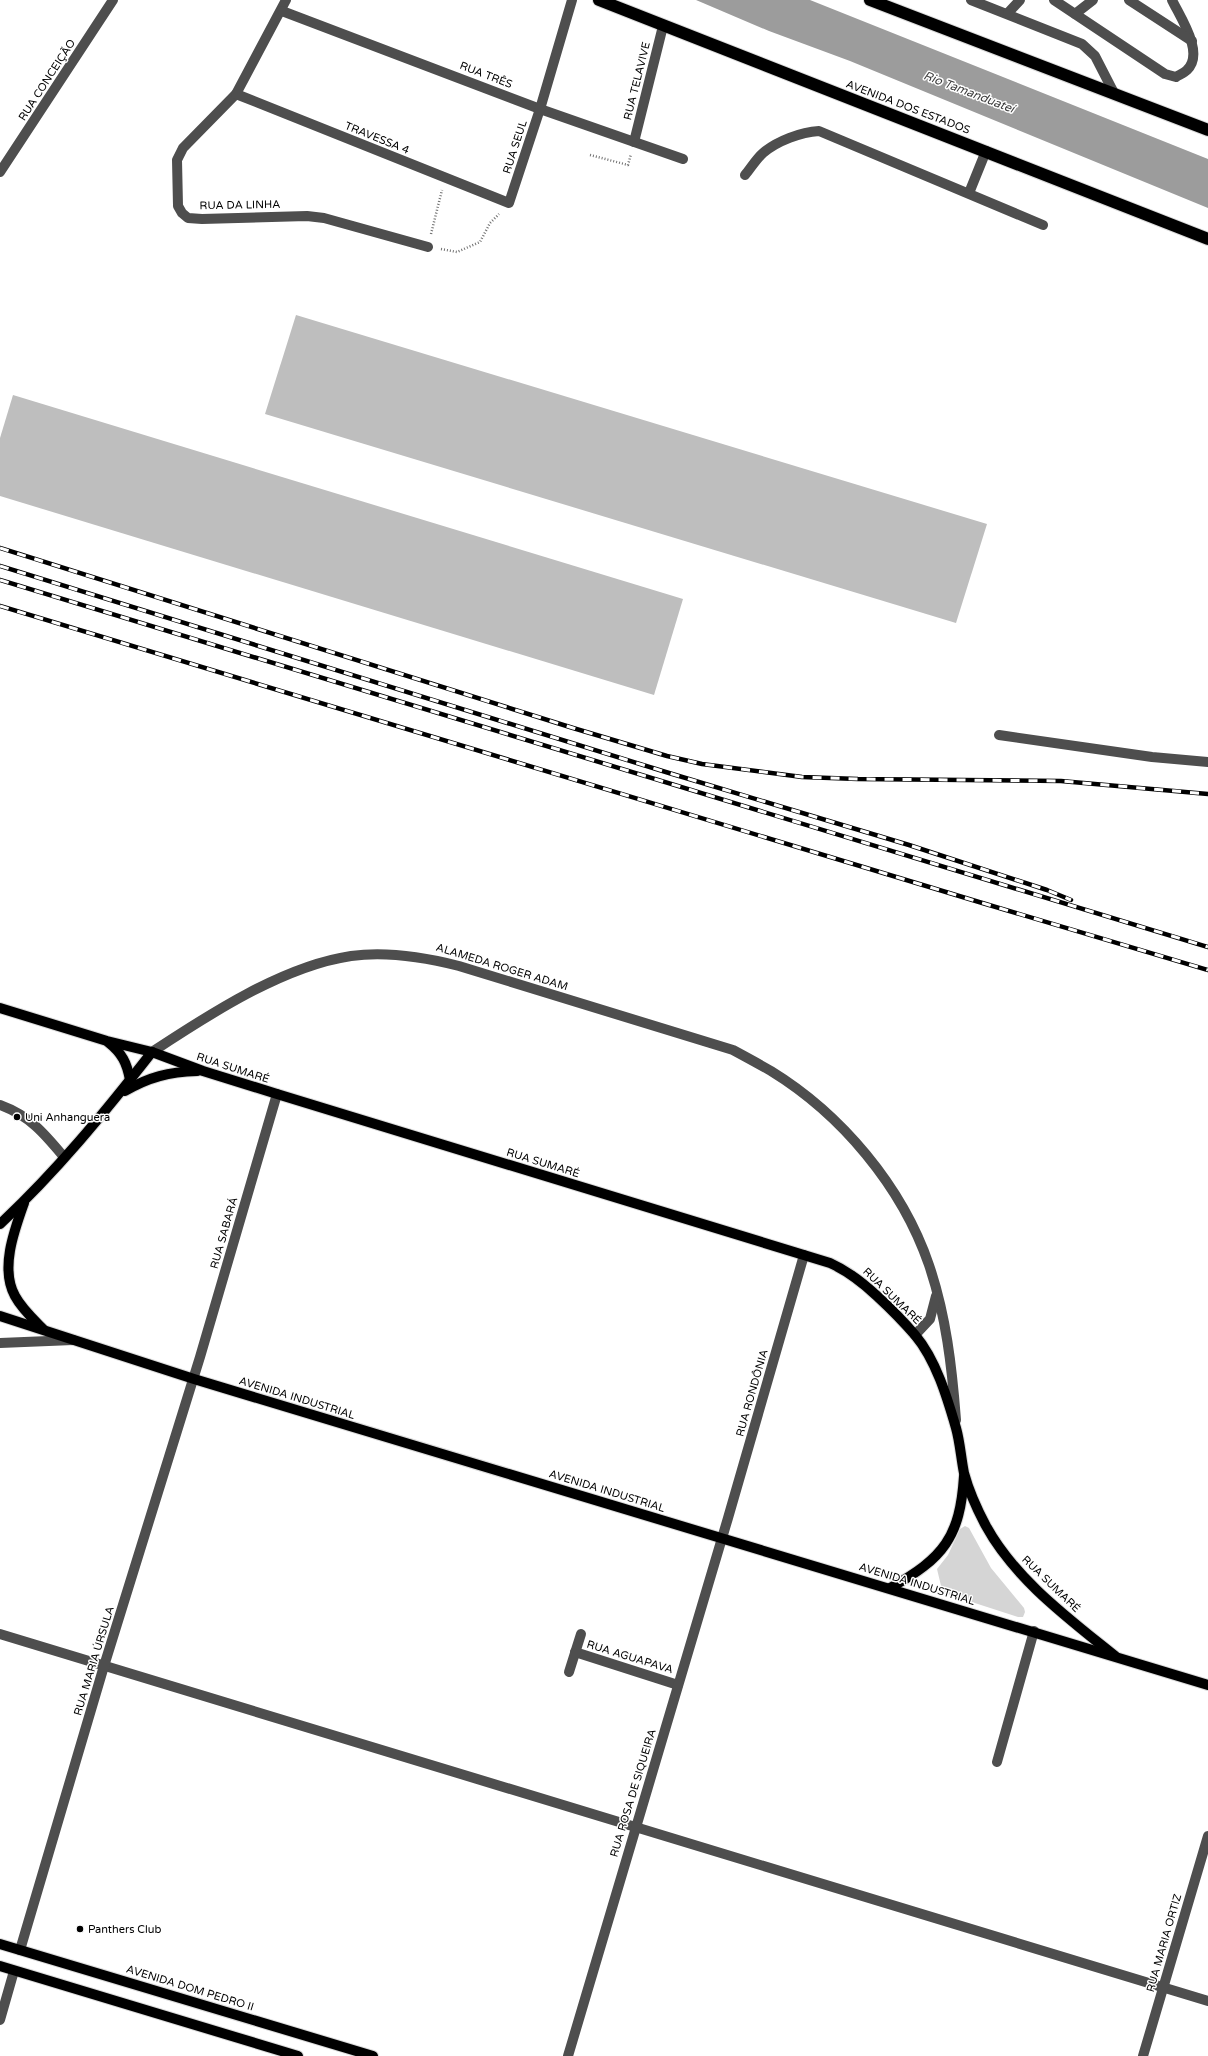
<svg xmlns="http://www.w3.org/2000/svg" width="1208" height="2056" font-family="'Varela Round',sans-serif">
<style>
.green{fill:#d5d5d5}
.water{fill:#9c9c9c}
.building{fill:#bebebe}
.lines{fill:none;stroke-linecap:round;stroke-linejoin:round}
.major-casing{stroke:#dbdbdb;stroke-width:12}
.highway-casing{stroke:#dbdbdb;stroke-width:14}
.path{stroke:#707070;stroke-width:2.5;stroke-dasharray:1 2;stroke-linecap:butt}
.minor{stroke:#4e4e4e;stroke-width:10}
.major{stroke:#000;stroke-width:10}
.highway{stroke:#000;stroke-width:12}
.rail-casing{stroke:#000;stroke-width:4.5}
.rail{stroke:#fff;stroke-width:3;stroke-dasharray:9;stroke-linecap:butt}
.poi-dot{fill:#000;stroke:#fff;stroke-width:1.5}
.labels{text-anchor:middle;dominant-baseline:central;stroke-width:3;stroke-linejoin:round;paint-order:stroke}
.street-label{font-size:11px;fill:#000;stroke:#fff}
.poi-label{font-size:11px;fill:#000;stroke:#fff;text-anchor:start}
.water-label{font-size:12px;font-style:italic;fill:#3d3d3d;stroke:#fff}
</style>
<rect width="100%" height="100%" fill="#fff"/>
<!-- green -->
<polygon class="green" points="965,1526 969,1528 991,1568 1024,1608 1025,1612 1023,1617 1018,1617 947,1594 942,1590 937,1569 948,1555 960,1529"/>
<!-- water -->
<polygon class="water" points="696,0 810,0 1208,159 1208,208 850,61 769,31"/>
<!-- building -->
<g class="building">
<polygon points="296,315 987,524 956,623 265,414"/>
<polygon points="13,395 683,599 654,695 0,496 0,438"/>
</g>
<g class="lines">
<!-- major casing -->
<g class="major-casing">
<g id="major">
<path d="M0,1008L107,1041L152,1052L203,1071L277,1094L830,1263C848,1271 862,1282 877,1296C890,1308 903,1321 915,1335C936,1360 947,1397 956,1428C960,1442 961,1458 964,1473C968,1488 978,1511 986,1526C1015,1579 1068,1618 1115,1656"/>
<path d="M108,1042C122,1053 127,1063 130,1080"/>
<path d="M125,1091C149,1077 169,1072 197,1071"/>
<path d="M24,1203C14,1231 0,1269 15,1296C22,1309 33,1319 43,1329"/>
<path d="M0,1224C56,1172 105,1112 152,1052"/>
<polyline points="0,1316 194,1379 1208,1685"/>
<path d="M890,1588C944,1558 960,1537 964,1476"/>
<polyline points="0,1944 373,2056"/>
<polyline points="0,1966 298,2056"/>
</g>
</g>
<!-- highway casing -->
<g class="highway-casing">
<g id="highway">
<polyline points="599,0 1208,239"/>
<polyline points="870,0 1208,130"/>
</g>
</g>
<!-- path -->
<g class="path">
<polyline points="590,155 628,165 631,154"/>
<polyline points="431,234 442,190"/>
<polyline points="441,249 457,252 480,242 490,223 499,214"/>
</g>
<!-- minor -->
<g class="minor">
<polyline points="286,0 236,94 183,148 177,160 178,206 182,213 188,218 202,219 307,216 324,218 428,247"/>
<polyline points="971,0 1082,44 1095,56 1114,93"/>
<path d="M1054,0L1165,74L1176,77C1179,75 1184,73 1187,70C1205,53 1180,17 1172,0"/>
<polyline points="1129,0 1192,41"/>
<polyline points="282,11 540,109 683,159"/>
<polyline points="1008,13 1020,0"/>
<polyline points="1075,14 1093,0"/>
<polyline points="236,94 509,203 540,109 572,0"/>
<polyline points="634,142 663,26"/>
<polyline points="0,172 113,0"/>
<path d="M745,175C751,168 756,159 763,153C777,141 801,132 819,131L1043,225"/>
<polyline points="969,193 986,151"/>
<polyline points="999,735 1152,757 1208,762"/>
<path d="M152,1052C208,1015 283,966 351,956C387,951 424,957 459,966L733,1050C746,1057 759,1064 771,1071C841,1114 902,1186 929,1265C946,1315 952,1367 956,1420"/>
<path d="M0,1105C30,1116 44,1133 64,1157"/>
<polyline points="915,1335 930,1319 936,1296"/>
<polyline points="0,1343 73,1340"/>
<polyline points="0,1634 1208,2001"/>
<polyline points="575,1652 678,1685"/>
<polyline points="569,1672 581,1634"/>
<polyline points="997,1762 1034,1631"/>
<polyline points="20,1950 104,1666 200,1357 277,1094"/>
<polyline points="0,2020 14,1971"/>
<polyline points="568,2056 728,1518 804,1255"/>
<polyline points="1143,2056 1208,1836"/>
</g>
<!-- major -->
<use href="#major" class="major"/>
<!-- highway -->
<use href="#highway" class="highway"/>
<!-- rail casing -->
<g class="rail-casing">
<g id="rail">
<polyline points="0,548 573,728 667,756 702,764 802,777 858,779 1061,781 1208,794"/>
<polyline points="0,566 669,773 909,845 1047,890 1071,900"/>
<polyline points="0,580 1208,947"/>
<polyline points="0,606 979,902 1208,970"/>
</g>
</g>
<!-- rail -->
<use href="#rail" class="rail"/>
</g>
<!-- markers -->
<g class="poi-dot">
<circle cx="17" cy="1117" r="4"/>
<circle cx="80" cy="1929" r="4"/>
</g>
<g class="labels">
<!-- street labels -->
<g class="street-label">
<text transform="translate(486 75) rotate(21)">RUA TRÊS</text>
<text transform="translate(47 80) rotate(-57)">RUA CONCEIÇÃO</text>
<text transform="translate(637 81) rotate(-76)">RUA TELAVIVE</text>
<text transform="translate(908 107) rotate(21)">AVENIDA DOS ESTADOS</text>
<text transform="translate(377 138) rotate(22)">TRAVESSA 4</text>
<text transform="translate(515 147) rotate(-72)">RUA SEUL</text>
<text transform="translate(240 205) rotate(-1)">RUA DA LINHA</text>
<text transform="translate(502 967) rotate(17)">ALAMEDA ROGER ADAM</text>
<text transform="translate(233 1068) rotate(18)">RUA SUMARÉ</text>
<text transform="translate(543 1163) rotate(17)">RUA SUMARÉ</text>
<text transform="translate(224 1233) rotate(-74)">RUA SABARÁ</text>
<text transform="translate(892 1296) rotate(44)">RUA SUMARÉ</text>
<text transform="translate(752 1393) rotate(-74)">RUA RONDÔNIA</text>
<text transform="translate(297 1398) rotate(17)">AVENIDA INDUSTRIAL</text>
<text transform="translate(607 1491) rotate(17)">AVENIDA INDUSTRIAL</text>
<text transform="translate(917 1584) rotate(17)">AVENIDA INDUSTRIAL</text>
<text transform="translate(1051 1584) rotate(44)">RUA SUMARÉ</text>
<text transform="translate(630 1657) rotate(17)">RUA AGUAPAVA</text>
<text transform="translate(94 1661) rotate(-73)">RUA MARIA ÚRSULA</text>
<text transform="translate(633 1793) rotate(-73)">RUA ROSA DE SIQUEIRA</text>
<text transform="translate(1164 1943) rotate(-74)">RUA MARIA ORTIZ</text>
<text transform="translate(190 1988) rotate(17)">AVENIDA DOM PEDRO II</text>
</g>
<!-- poi labels -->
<g class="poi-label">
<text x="25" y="1117">Uni Anhanguera</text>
<text x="88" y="1929">Panthers Club</text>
</g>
<!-- water labels -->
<g class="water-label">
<text transform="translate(969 92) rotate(21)">Rio Tamanduateí</text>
</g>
</g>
</svg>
